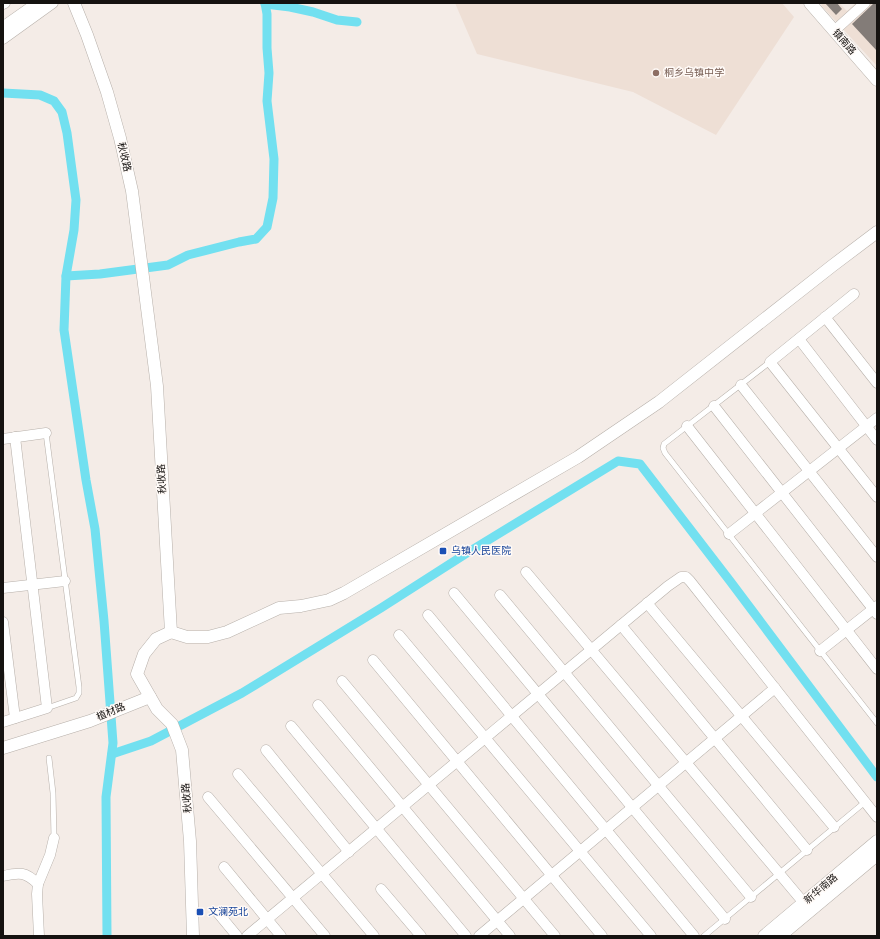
<svg xmlns="http://www.w3.org/2000/svg" width="880" height="939" font-family="'Source Sans 3','Noto Sans SC',sans-serif">
<style>
.built{fill:#eedfd5}
.lines{fill:none;stroke-linecap:round;stroke-linejoin:round}
.canal{stroke:#72e0f0;stroke-width:9}
.building{fill:#837c78}
.service-casing{stroke:#b7b0aa;stroke-width:6}
.minor-casing{stroke:#b7b0aa;stroke-width:11}
.tertiary-casing{stroke:#b7b0aa;stroke-width:13}
.secondary-casing{stroke:#b7b0aa;stroke-width:15}
.service{stroke:#fff;stroke-width:5}
.minor{stroke:#fff;stroke-width:10}
.tertiary{stroke:#fff;stroke-width:12}
.secondary{stroke:#fff;stroke-width:14}
.education-dot{fill:#8d6e63;stroke:#fffaf7;stroke-width:1.5}
.transit-dot{fill:#1a4fb4;stroke:#fffaf7;stroke-width:1.5}
.labels{text-anchor:middle;dominant-baseline:central;stroke-width:3;stroke-linejoin:round;paint-order:stroke}
.street-label{font-size:10px;fill:#151210;stroke:#fffaf7}
.education-label{font-size:10px;fill:#785e54;stroke:#fffaf7;text-anchor:start}
.transit-label{font-size:10px;fill:#164399;stroke:#fffaf7;text-anchor:start}
</style>
<rect width="100%" height="100%" fill="#f4ece7"/>
<!-- built -->
<g class="built">
<polygon points="455,3 782,3 794,17 716,135 633,92 477,54"/>
<polygon points="823,3 839,3 847,11 856,3 877,3 877,66 821,5"/>
</g>
<g class="lines">
<!-- canal -->
<g class="canal">
<polyline points="265,4 290,7 313,12 337,20 357,22"/>
<polyline points="3,93 40,95 54,101 62,112 67,133 76,200 74,230 66,276 64,330 86,480 95,529 104,621 113,743 106,797 107,936"/>
<polyline points="66,276 100,274 168,265 188,255 239,242 256,239 267,227 273,198 274,159 267,101 269,73 267,48 267,14 265,3"/>
<polyline points="112,754 151,741 242,693 381,608 467,553 618,461 640,464 730,581 877,777"/>
</g>
</g>
<!-- building -->
<g class="building">
<polygon points="825,3 837,3 842,9 836,15"/>
<polygon points="874,3 877,3 877,51 852,24"/>
</g>
<g class="lines">
<!-- service casing -->
<g class="service-casing">
<g id="service">
<polyline points="770,362 664,444 663,448 665,453 877,723"/>
<polyline points="46,433 79,687 79,693 76,698 47,708"/>
<polyline points="49,758 53,793 54,838"/>
<polyline points="704,936 865,802"/>
</g>
</g>
<!-- minor casing -->
<g class="minor-casing">
<g id="minor">
<polyline points="3,4 5,3"/>
<polyline points="834,31 865,3"/>
<polyline points="3,39 53,3"/>
<polyline points="854,294 770,362 877,497"/>
<polyline points="825,317 877,383"/>
<polyline points="799,339 877,440"/>
<polyline points="741,385 877,557"/>
<polyline points="714,406 877,614"/>
<polyline points="687,426 877,669"/>
<polyline points="3,439 46,433"/>
<polyline points="729,534 877,418"/>
<polyline points="526,572 809,909"/>
<polyline points="3,588 65,581"/>
<polyline points="454,593 725,919"/>
<polyline points="500,595 751,897"/>
<polyline points="647,603 834,827"/>
<polyline points="428,615 694,936"/>
<polyline points="3,622 15,718"/>
<polyline points="621,625 807,850"/>
<polyline points="399,635 651,936"/>
<polyline points="820,651 877,606"/>
<polyline points="373,660 602,936"/>
<polyline points="342,681 555,936"/>
<polyline points="318,705 510,936"/>
<polyline points="3,722 47,708 15,437"/>
<polyline points="291,726 466,936"/>
<polyline points="266,750 349,852"/>
<polyline points="238,774 374,936"/>
<polyline points="208,797 325,936"/>
<polyline points="224,867 281,936"/>
<path d="M3,876C20,872 26,872 38,884"/>
<polyline points="381,889 421,936"/>
<polyline points="218,913 237,936"/>
<polyline points="39,936 37,894 38,884 50,855 54,838"/>
<polyline points="247,936 668,586 681,577 686,577 690,581 877,817"/>
<polyline points="479,936 775,688"/>
</g>
</g>
<!-- tertiary casing -->
<g class="tertiary-casing">
<g id="tertiary">
<polyline points="74,3 87,35 107,92 120,138 132,191 157,386 171,632"/>
<polyline points="810,3 877,80"/>
<polyline points="171,632 187,637 208,637 227,632 279,608 301,606 329,600 344,593 578,457 659,402 832,266 877,232"/>
<polyline points="171,632 156,639 144,654 137,674 157,709 172,724 182,750 190,841 193,936"/>
<polyline points="3,748 90,721 150,697"/>
<polyline points="764,936 877,841"/>
<polyline points="780,936 877,855"/>
</g>
</g>
<!-- secondary casing -->
<g class="secondary-casing">
<polyline id="secondary" points="3,29 40,3"/>
</g>
<!-- service -->
<use href="#service" class="service"/>
<!-- minor -->
<use href="#minor" class="minor"/>
<!-- tertiary -->
<use href="#tertiary" class="tertiary"/>
<!-- secondary -->
<use href="#secondary" class="secondary"/>
</g>
<!-- markers -->
<circle class="education-dot" cx="656" cy="73" r="4"/>
<g class="transit-dot">
<rect x="439" y="547" width="8" height="8" rx="2"/>
<rect x="196" y="908" width="8" height="8" rx="2"/>
</g>
<g class="labels">
<!-- street labels -->
<g class="street-label">
<text transform="translate(844 42) rotate(49)">镇南路</text>
<text transform="translate(124 157) rotate(77)">秋收路</text>
<text transform="translate(162 479) rotate(-93)">秋收路</text>
<text transform="translate(111 712) rotate(-23)">植材路</text>
<text transform="translate(187 798) rotate(-95)">秋收路</text>
<text transform="translate(821 889) rotate(-40)">新华南路</text>
</g>
<!-- education labels -->
<g class="education-label">
<text x="664" y="73">桐乡乌镇中学</text>
</g>
<!-- transit labels -->
<g class="transit-label">
<text x="451" y="551">乌镇人民医院</text>
<text x="208" y="912">文澜苑北</text>
</g>
</g>
<!-- border -->
<rect width="880" height="939" fill="none" stroke="#151210" stroke-width="8"/>
</svg>
